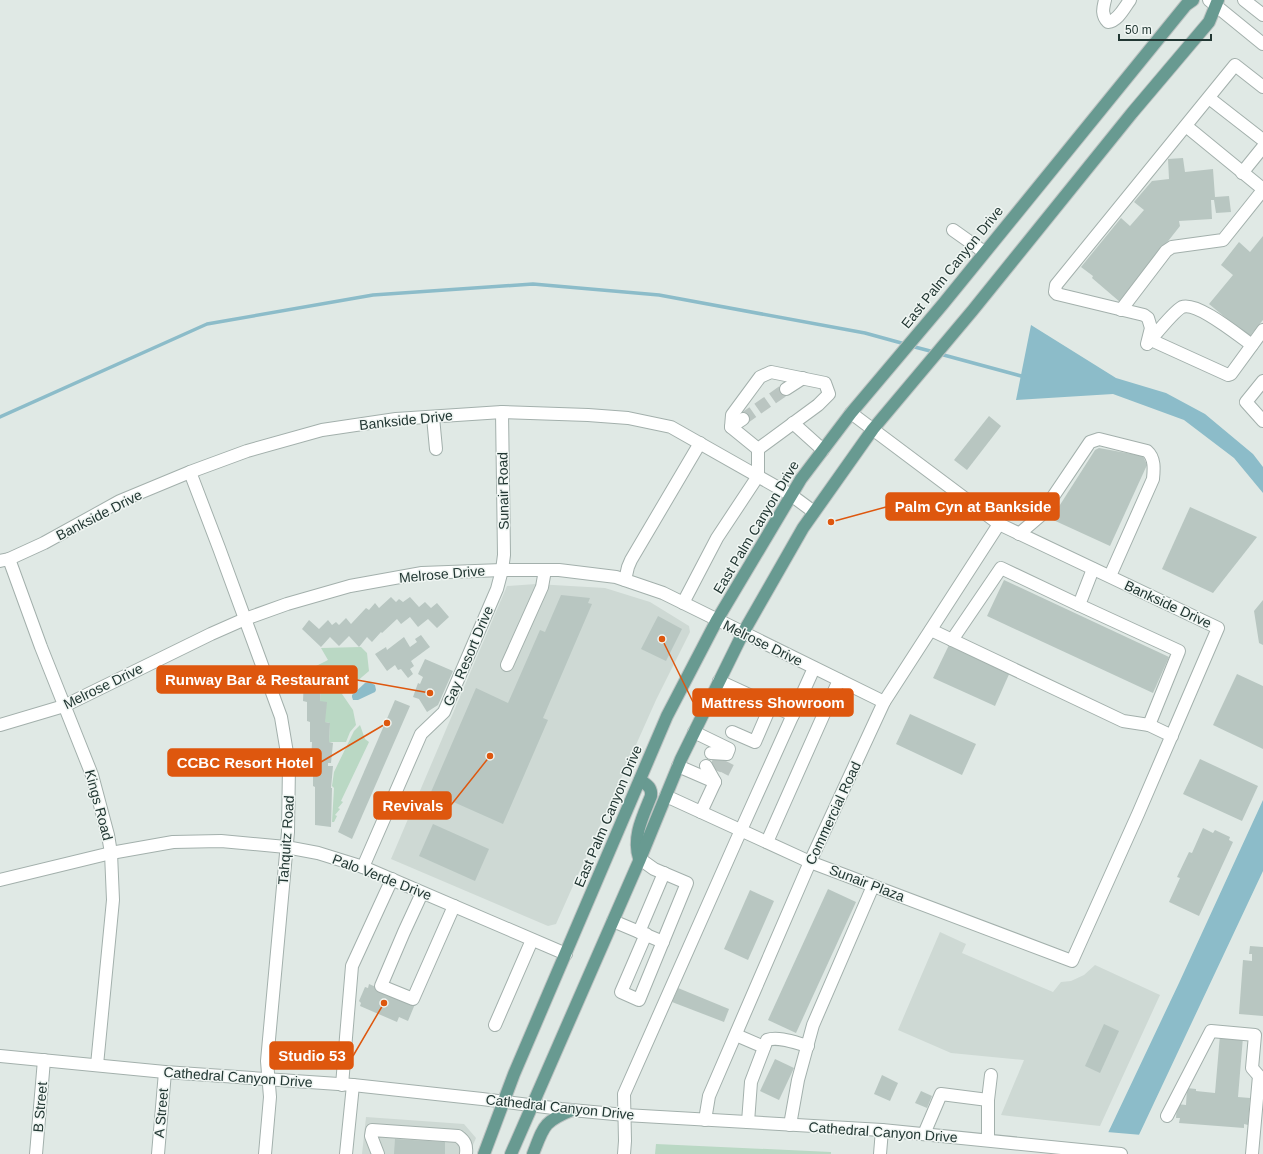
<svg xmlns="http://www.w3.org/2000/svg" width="1263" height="1154" font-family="Helvetica,sans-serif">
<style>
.built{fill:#ced9d4}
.green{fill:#bad8c4}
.water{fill:#8cbcc9}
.pier{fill:#e0e9e5}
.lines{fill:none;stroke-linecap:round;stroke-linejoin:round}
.stream{stroke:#8cbcc9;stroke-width:3.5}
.building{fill:#b8c6c1}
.minor-tunnel{stroke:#bac5c1;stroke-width:12;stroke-dasharray:12 6;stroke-linecap:butt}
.minor-casing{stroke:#a3b0ac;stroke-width:14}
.major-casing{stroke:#bdc3c2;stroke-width:14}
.minor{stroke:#fff;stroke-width:12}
.major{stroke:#689a91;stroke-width:12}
.labels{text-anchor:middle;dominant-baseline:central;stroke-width:3;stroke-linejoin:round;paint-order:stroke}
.street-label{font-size:14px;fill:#223733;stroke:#f0f6f3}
.leader{fill:none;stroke:#de570e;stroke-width:1.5}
.callout-dot{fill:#de570e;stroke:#f0f6f3;stroke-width:1.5}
.callout{fill:#de570e;stroke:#de570e;stroke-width:1.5}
.callout-label{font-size:15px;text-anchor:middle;font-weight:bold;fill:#fff}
</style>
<rect width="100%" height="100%" fill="#e0e9e5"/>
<!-- built -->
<g class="built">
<polygon points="536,584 605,588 650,602 689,626 690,632 656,700 556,924 548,926 391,859 507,586"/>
<polygon points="940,932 966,944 962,953 1053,992 1061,982 1071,981 1084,975 1095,965 1160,995 1100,1126 1001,1115 1024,1060 951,1053 898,1030"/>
<polygon points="366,1117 464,1124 476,1138 469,1154 362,1154"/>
</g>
<!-- green -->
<g class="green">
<polygon points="361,647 367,653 369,671 342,694 353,710 356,725 350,732 346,742 329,742 330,723 325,722 320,701 321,681 314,667 328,660 321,648"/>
<polygon points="360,725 365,739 369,742 341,801 343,802 338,808 340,809 335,815 337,816 334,822 332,822 334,788 332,786 334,772 354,731"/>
<polygon points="656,1144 831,1152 831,1154 655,1154"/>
</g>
<!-- water -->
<g class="water">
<polygon points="1031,325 1116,378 1166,393 1205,414 1253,454 1263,467 1263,493 1234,458 1184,420 1113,394 1016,400"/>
<polygon points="369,682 375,685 376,690 375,692 358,700 353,700 352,697 352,695 365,683"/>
<polygon points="1263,800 1263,871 1130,1154 1098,1154 1179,983"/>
</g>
<!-- pier -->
<polygon class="pier" points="1107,1132 1142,1135 1133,1154 1096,1154"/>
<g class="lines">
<!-- stream -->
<g class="stream">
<polyline points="911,346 934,352"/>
<polyline points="940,354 1025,377"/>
<polyline points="0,417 207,324 373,295 533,284 659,295 865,333 905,344"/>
</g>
</g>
<!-- building -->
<g class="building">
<polygon points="1183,158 1185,172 1213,169 1215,197 1229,196 1231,212 1216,213 1214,200 1211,200 1212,219 1179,221 1180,226 1120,302 1092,278 1093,276 1081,267 1121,218 1130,226 1144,210 1134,202 1152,181 1169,179 1168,159"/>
<polygon points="1263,236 1263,320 1249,337 1209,304 1233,275 1221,265 1239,242 1250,252"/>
<polygon points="989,416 1001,426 967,470 954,460"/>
<polygon points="1099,448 1143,456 1147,465 1110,546 1051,519 1095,450"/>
<polygon points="1190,507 1257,537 1213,593 1162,569"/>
<polygon points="1004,580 1169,657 1153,693 987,616"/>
<polygon points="561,595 590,598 588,603 592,604 543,718 548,720 503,824 431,792 476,688 508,703 540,630 545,632"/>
<polygon points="391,597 396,602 399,599 403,602 410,597 419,607 425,602 431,608 437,603 449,617 437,628 428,619 418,627 410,617 401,624 397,619 382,633 381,632 372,642 367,637 359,647 349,636 339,646 330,637 321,647 302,629 309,620 319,629 328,620 332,625 336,622 339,625 346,618 351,624 366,608 369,610 375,603 379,608"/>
<polygon points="1263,600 1263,645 1259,643 1254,611"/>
<polygon points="658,616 682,629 666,661 641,649"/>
<polygon points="421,635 430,647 411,661 414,666 410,669 413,674 408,678 401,669 398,670 395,665 387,671 375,654 386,647 387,650 404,637 410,647 417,642 415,639"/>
<polygon points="949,645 1010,672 995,706 933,678"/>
<polygon points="425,659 453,671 438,705 427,712 419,699 413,697 418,683 420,684 423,677 418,674"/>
<polygon points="1237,674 1263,686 1263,749 1213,725"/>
<polygon points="304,678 321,681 320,701 327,702 325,722 330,723 329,742 333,743 331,763 328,763 328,766 333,766 331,788 332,788 331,827 315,825 315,787 313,786 313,766 311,765 312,742 310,742 310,722 307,721 307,702 303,701"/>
<polygon points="395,700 410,706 352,839 338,832"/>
<polygon points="910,714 976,744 962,775 896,744"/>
<polygon points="1200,759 1258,786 1242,821 1183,794"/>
<polygon points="433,824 489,849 475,881 419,856"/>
<polygon points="1203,828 1213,833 1215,830 1230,837 1229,840 1233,842 1199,916 1169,902 1180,878 1177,877 1189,852 1192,853"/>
<polygon points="828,889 856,902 796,1033 768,1020"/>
<polygon points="750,890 774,901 748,960 724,949"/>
<polygon points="1250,946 1263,947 1263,1016 1239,1014 1243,960 1252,961 1252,954 1249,954"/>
<polygon points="369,984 415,1004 408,1021 399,1017 397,1022 360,1006 361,1003 359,1001 365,987 368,988"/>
<polygon points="678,988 729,1009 724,1022 672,1002"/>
<polygon points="1104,1024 1119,1031 1100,1073 1085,1066"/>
<polygon points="1220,1035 1243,1037 1238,1097 1250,1098 1248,1125 1244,1124 1244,1128 1179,1123 1180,1118 1176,1118 1177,1104 1186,1105 1187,1088 1196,1089 1196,1091 1215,1093"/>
<polygon points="775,1059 794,1068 779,1100 760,1091"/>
<polygon points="882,1075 898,1083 890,1101 874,1094"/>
<polygon points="921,1091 932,1096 927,1108 915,1103"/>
<polygon points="395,1139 445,1142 445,1154 394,1154"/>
</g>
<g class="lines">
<!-- minor-tunnel -->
<g class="minor-tunnel">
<polyline points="743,419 786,389"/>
<polyline points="715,770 720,757"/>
<polyline points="723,773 729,761"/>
</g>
<!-- minor casing -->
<g class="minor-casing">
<g id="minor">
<path d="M1105,0C1103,8 1101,15 1108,22C1118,21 1124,8 1130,0"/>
<polyline points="1209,0 1263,44"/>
<polyline points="1244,0 1263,15"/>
<polyline points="1209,98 1263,140"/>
<polyline points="1186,126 1263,189"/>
<polyline points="1242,173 1263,147"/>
<polyline points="953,230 984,252"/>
<polyline points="1121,310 1166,251 1172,247 1223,240 1263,190"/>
<polyline points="1151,340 1228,375 1231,374 1263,330"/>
<path d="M1148,343C1156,334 1173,312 1182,307C1197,301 1239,336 1252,345"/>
<polyline points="1147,344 1151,328 1148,318 1144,315 1057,294 1055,292 1056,285 1235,65 1263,87"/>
<polygon points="771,372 825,383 829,394 818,405 758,449 731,427 732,415 760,377"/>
<polyline points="1263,381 1246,402 1263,421"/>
<polyline points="786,389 803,378"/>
<polyline points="433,417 436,449"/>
<polyline points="793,423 823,450"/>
<polyline points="731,427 743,419"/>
<polyline points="190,472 219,548 281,717 289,765 288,832 267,1061 270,1097 265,1154"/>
<path d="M1019,534L1040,516L1090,442L1099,439L1147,451C1155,458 1154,469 1153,479L1110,576"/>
<polyline points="9,559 41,647 92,775 108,835 111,853 113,900 97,1065"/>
<polyline points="0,561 9,559 44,543 120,501 190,472 247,451 322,430 396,419 502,412 588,415 628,418 671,427 791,495 814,512"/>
<polyline points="1093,569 1079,605 1179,651 1149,725 1172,736"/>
<polyline points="625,580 628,567 631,560 700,443"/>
<polyline points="683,603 717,538 758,476 758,449"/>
<polyline points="931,630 1123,721 1149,725"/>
<polyline points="952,640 1001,568 1079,605"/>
<polyline points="507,665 542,587 545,570"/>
<polyline points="719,681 771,705 755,742 732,732"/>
<polyline points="771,705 793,715"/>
<polyline points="0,725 64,706 211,634 245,619 287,604 350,586 422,573 502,570 559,570 616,577 663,593 884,702"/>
<polyline points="694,732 729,749 727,754 711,753"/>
<polyline points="678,766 715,782 701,812"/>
<polyline points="706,766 715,782"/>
<polyline points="666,796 810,862 1072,961 1138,814 1218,628 999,524 851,413"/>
<polyline points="767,842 839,680"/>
<polyline points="640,859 654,869 687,883 639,1000 621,992 646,934"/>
<polyline points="363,867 421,734 444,712 497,589 502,570 504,555 502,412"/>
<polyline points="0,880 111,853 173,842 221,841 286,847 318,853 363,867 566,954"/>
<polyline points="422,893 404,932 381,986 413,999 454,906"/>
<polyline points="613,921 663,942"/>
<polyline points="639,932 664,873"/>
<polyline points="495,1025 532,940"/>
<polyline points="736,1035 764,1047"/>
<polyline points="0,1056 165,1072 353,1085 482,1099 561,1109 625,1115 882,1130 1121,1154"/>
<polyline points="342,1085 352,966 392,879"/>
<polyline points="1167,1116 1211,1031 1255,1035 1252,1068 1259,1076 1252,1154"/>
<polyline points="705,1120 709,1096 810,862 884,702 999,524"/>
<path d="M748,1122L751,1082L767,1040C779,1036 796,1043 808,1046"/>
<polyline points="790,1125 798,1080 813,1025 873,886"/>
<polyline points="924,1134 941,1094 988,1100"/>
<polyline points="988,1140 988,1100 991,1075"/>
<polyline points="36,1154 44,1060"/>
<polyline points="158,1154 165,1072"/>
<polyline points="346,1154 353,1085"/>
<path d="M378,1154L371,1136L372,1130L458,1136C465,1141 467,1145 466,1154"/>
<polyline points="624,1154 625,1141 624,1094 741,830 814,668"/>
<polyline points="880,1154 882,1130"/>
</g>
</g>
<!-- major casing -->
<g class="major-casing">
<g id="major">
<path d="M639,858C632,837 643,816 651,796C652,787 647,785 640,780"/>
<polyline points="484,1154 514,1074 667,716 717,620 801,479 851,413 943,304 1186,5 1193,0"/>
<polyline points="511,1154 640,859 681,759 743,633 803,528 873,429 973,310 1132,113 1209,22 1218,0"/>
<path d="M533,1154C544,1126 543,1122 572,1110"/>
</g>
</g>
<!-- minor -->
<use href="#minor" class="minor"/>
<!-- major -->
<use href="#major" class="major"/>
</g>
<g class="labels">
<!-- street labels -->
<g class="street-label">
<text transform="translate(952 267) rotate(-51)">East Palm Canyon Drive</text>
<text transform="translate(406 420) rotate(-6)">Bankside Drive</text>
<text transform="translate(503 491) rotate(-91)">Sunair Road</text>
<text transform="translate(99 515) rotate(-27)">Bankside Drive</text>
<text transform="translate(756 527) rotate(-59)">East Palm Canyon Drive</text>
<text transform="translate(442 574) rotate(-5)">Melrose Drive</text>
<text transform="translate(1168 604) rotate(25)">Bankside Drive</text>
<text transform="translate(763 643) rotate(26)">Melrose Drive</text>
<text transform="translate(468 656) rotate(-67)">Gay Resort Drive</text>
<text transform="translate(103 686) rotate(-26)">Melrose Drive</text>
<text transform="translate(99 805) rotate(75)">Kings Road</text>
<text transform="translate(833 813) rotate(-65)">Commercial Road</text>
<text transform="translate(608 816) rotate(-67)">East Palm Canyon Drive</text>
<text transform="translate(286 840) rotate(-86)">Tahquitz Road</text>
<text transform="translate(382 877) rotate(21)">Palo Verde Drive</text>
<text transform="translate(867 883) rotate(21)">Sunair Plaza</text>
<text transform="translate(238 1077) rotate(4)">Cathedral Canyon Drive</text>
<text transform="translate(40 1107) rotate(-85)">B Street</text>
<text transform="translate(560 1107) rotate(6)">Cathedral Canyon Drive</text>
<text transform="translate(161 1113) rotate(-85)">A Street</text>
<text transform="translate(883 1132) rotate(4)">Cathedral Canyon Drive</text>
</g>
</g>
<!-- callouts -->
<path class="leader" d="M831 522L886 507M430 693L357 680M662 639L693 702M387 723L321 762M490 756L451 805M384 1003L353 1056"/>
<g class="callout-dot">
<circle cx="831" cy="522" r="4"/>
<circle cx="430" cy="693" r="4"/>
<circle cx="662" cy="639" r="4"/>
<circle cx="387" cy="723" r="4"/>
<circle cx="490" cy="756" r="4"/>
<circle cx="384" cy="1003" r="4"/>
</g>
<g class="callout">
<rect x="886" y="493" width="173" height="27" rx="4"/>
<rect x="157" y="666" width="200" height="27" rx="4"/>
<rect x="693" y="689" width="160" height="27" rx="4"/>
<rect x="168" y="749" width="153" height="27" rx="4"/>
<rect x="374" y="792" width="77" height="27" rx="4"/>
<rect x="270" y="1042" width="83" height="27" rx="4"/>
</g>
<g class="callout-label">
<text x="973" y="512">Palm Cyn at Bankside</text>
<text x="257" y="685">Runway Bar &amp; Restaurant</text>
<text x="773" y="708">Mattress Showroom</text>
<text x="245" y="768">CCBC Resort Hotel</text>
<text x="413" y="811">Revivals</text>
<text x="312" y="1061">Studio 53</text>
</g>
<!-- scale -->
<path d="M1119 34v6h92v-6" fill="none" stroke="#223733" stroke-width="2"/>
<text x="1125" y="34" font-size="12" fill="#223733" stroke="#f0f6f3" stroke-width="3" paint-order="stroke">50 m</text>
</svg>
